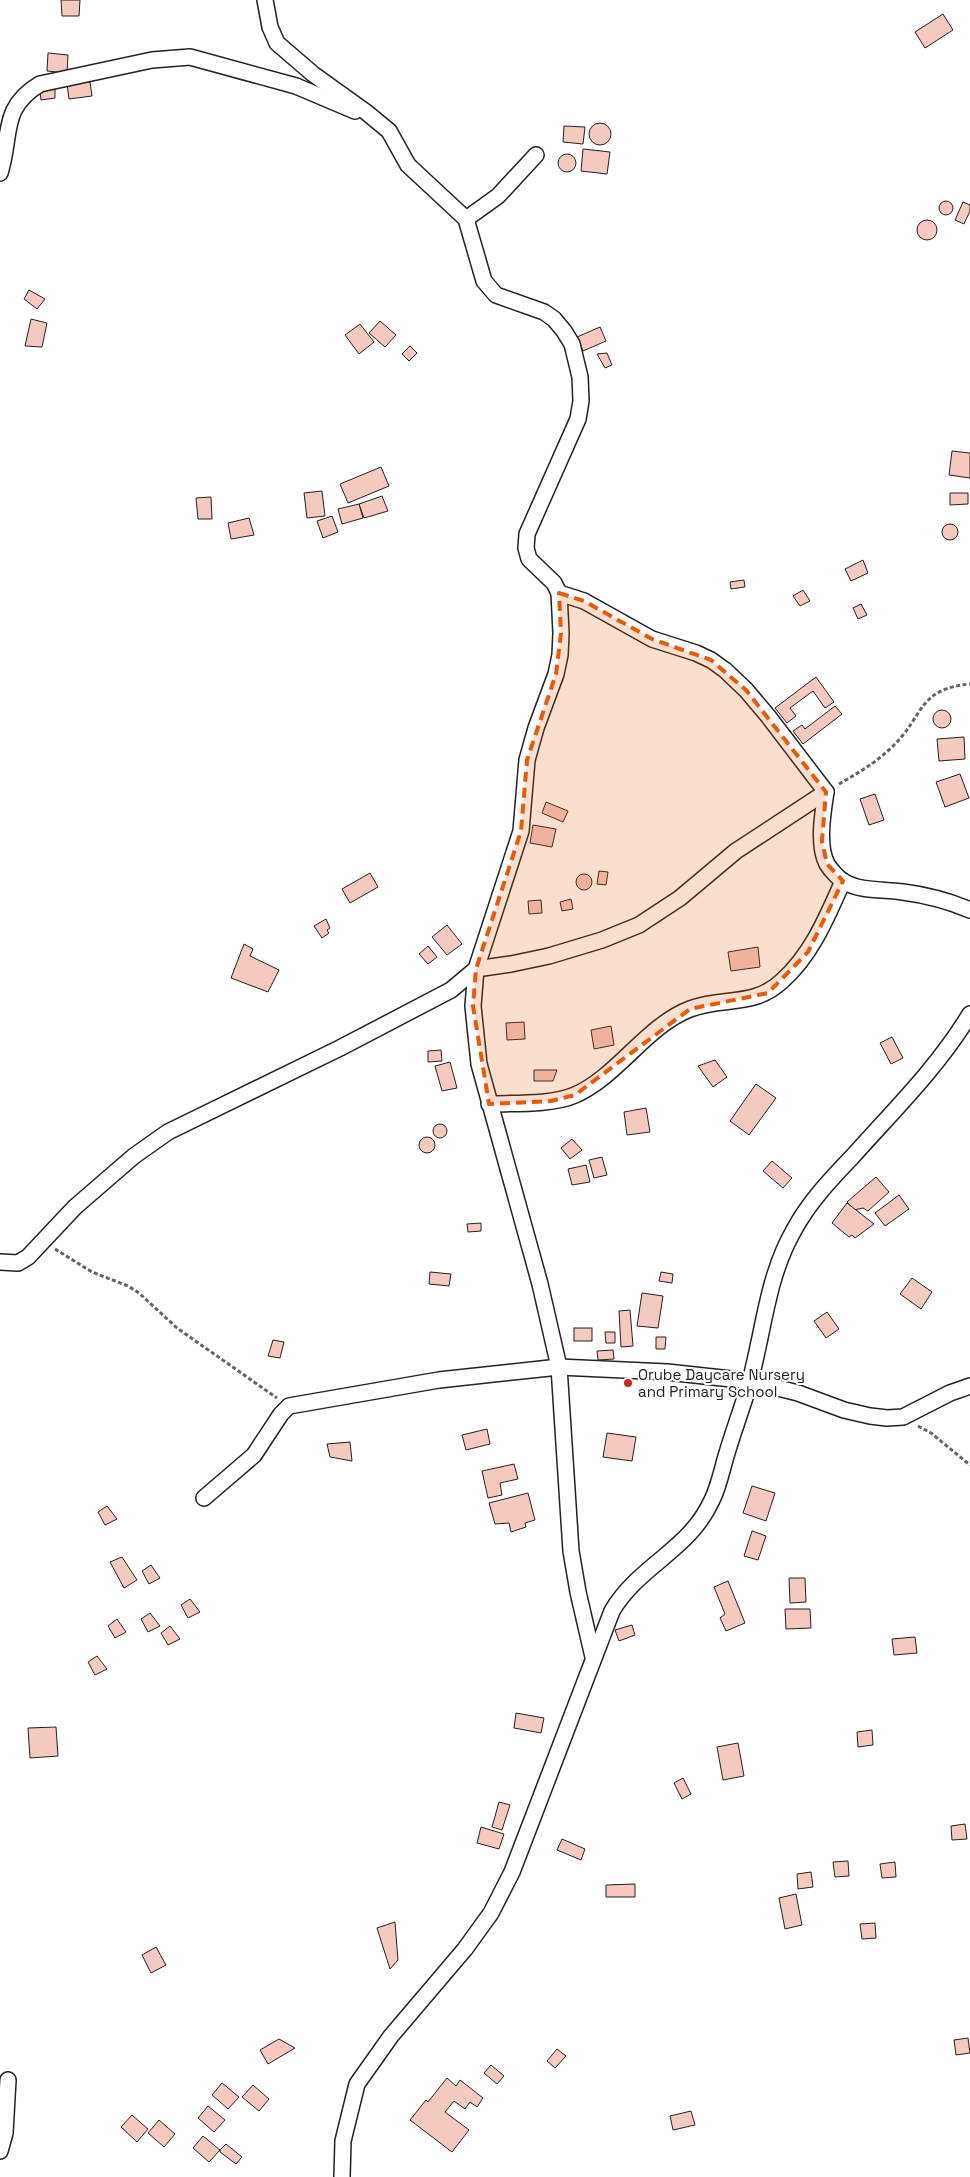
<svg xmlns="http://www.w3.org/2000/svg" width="970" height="2177" font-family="'Space Grotesk',sans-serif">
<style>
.building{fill:#f3c9c0;stroke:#222}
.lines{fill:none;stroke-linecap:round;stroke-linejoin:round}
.minor-casing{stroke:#222;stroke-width:18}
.path{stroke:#646464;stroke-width:3;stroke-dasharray:4 2.5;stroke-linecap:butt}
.minor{stroke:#fff;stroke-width:15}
.marked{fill:#e8590c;fill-opacity:0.2;stroke:#e8590c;stroke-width:4;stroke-dasharray:10 6;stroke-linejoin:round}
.poi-dot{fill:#c62828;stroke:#fff;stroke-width:2}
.labels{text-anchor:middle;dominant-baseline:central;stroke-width:4;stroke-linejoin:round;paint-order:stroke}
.poi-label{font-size:15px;fill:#222;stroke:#fff;text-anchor:start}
</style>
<rect width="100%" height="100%" fill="#fff"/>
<!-- building -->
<g class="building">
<polygon points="61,0 80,0 79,16 62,16"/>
<polygon points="943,14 953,30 925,48 915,32"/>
<polygon points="48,53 68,55 67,73 47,71"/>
<polygon points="90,82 92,96 69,99 67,84"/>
<polygon points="55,88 55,98 41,100 40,91"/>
<circle cx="600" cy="134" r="11"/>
<polygon points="564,126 585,127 583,144 563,142"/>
<polygon points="583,149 610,152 607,174 581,171"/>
<circle cx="567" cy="163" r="9"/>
<circle cx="946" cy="208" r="7"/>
<polygon points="963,202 970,205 970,211 964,224 955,220"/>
<circle cx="927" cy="230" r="10"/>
<polygon points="29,290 45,299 37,309 24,299"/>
<polygon points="31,319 47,323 42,347 25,346"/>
<polygon points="380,321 396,335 385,347 369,333"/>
<polygon points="360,324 374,342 359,354 345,335"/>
<polygon points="600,327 606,341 583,351 577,337"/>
<polygon points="410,346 417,353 409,361 402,354"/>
<polygon points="607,353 612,365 605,368 597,354"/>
<polygon points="952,451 970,453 970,478 949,475"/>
<polygon points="381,467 389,486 348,503 340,484"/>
<polygon points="322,491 325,516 307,518 304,493"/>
<polygon points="950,493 968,493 968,504 950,505"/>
<polygon points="382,496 388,511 364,518 359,504"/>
<polygon points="211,497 212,519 198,519 196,498"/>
<polygon points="359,504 363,518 342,524 338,509"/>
<polygon points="332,516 338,532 323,538 317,521"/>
<polygon points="249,518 254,535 231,539 228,523"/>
<circle cx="950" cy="532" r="8"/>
<polygon points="863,560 868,573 851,581 845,569"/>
<polygon points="744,580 745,587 731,589 730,582"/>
<polygon points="803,590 810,601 800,606 793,596"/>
<polygon points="861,604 867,615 858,619 853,608"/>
<polygon points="816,677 834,702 825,708 813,691 790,708 796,716 787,723 775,708"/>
<polygon points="835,706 842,714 803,744 793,731 802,725 805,729"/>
<circle cx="942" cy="719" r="9"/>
<polygon points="964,737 965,759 939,761 937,739"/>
<polygon points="960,774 969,798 945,807 936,782"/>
<polygon points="875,794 884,820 869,825 860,799"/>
<polygon points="546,802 568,811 563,822 542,813"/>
<polygon points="533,825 556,829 552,847 530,843"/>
<polygon points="599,871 608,872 606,885 597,884"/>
<polygon points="370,873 378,887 350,903 342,889"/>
<circle cx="584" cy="882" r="8"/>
<polygon points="571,899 573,909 562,911 560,902"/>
<polygon points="541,900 542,913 529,914 528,901"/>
<polygon points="326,919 330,928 327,930 329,933 322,938 314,926"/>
<polygon points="447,925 462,944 447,955 432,937"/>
<polygon points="244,944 253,949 250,956 279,970 268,992 231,978"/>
<polygon points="428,946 437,957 428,964 419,954"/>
<polygon points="758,947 760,967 731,971 728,952"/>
<polygon points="524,1022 525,1039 507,1040 506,1023"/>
<polygon points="611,1026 614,1045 594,1049 591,1030"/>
<polygon points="892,1037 903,1058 891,1064 880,1043"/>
<polygon points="441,1050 442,1061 428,1062 428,1051"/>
<polygon points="715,1060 727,1077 713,1087 698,1066"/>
<polygon points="450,1062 457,1088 442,1091 435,1066"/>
<polygon points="534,1070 557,1070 553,1081 534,1081"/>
<polygon points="756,1084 776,1098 749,1135 730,1121"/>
<polygon points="646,1108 650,1132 627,1135 624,1112"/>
<circle cx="440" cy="1131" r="7"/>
<circle cx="427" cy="1145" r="8"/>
<polygon points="572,1139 582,1150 570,1159 561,1148"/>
<polygon points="602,1157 607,1175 594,1178 589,1160"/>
<polygon points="772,1161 792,1178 783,1188 763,1171"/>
<polygon points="586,1165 590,1182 572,1185 568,1169"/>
<polygon points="876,1177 889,1192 868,1211 863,1208 854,1210 847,1202"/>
<polygon points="899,1195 909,1209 885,1226 875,1213"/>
<polygon points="847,1203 874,1224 855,1238 852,1235 849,1237 832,1223"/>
<polygon points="481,1223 481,1231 468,1232 467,1224"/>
<polygon points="430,1272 451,1274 449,1286 429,1284"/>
<polygon points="661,1272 673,1274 672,1283 659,1281"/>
<polygon points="912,1278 932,1292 921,1309 900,1294"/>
<polygon points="642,1293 663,1296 658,1328 637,1326"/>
<polygon points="630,1310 633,1346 621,1347 619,1311"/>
<polygon points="827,1312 839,1329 826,1338 814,1321"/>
<rect x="574" y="1328" width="18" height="13"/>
<polygon points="605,1332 615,1332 615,1343 606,1343"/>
<polygon points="656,1337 666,1337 665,1349 656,1349"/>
<polygon points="273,1340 284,1342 280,1358 268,1356"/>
<polygon points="613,1350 614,1359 598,1360 597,1351"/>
<polygon points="487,1429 490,1444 466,1450 462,1435"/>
<polygon points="607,1433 636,1437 632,1461 603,1457"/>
<polygon points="350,1442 352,1461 330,1457 327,1444"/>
<polygon points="514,1464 518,1479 500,1483 502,1495 488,1498 482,1471"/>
<polygon points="752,1486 775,1493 766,1521 743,1513"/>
<polygon points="528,1493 535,1520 525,1523 526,1527 511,1532 509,1523 495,1524 489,1503"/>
<polygon points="107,1506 117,1519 105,1525 98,1512"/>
<polygon points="752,1531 766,1536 758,1560 744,1556"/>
<polygon points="122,1557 137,1580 124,1588 110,1562"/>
<polygon points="151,1565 160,1578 149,1584 142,1571"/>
<polygon points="789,1578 805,1578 806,1602 790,1603"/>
<polygon points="728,1581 745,1623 726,1631 720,1618 725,1614 714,1587"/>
<polygon points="190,1599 200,1612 188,1618 181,1605"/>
<polygon points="785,1609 810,1609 811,1628 786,1629"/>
<polygon points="150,1613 160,1626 148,1632 141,1619"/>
<polygon points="117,1619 126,1632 115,1638 108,1626"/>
<polygon points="632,1625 635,1635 619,1641 615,1630"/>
<polygon points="170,1626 180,1639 168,1645 161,1633"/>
<polygon points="915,1637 917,1653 894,1655 892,1639"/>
<polygon points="97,1656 107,1669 95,1675 88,1662"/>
<polygon points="516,1713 544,1718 541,1733 514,1728"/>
<polygon points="56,1727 58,1756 30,1758 28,1728"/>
<polygon points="872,1730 873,1745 858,1747 857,1732"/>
<polygon points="738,1743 744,1776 723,1780 717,1747"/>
<polygon points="683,1778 691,1794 682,1799 674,1783"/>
<polygon points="499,1802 510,1805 502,1830 492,1827"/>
<polygon points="965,1824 967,1839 952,1840 951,1826"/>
<polygon points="481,1827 504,1834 499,1849 477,1843"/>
<polygon points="562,1839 585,1849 581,1860 557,1850"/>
<polygon points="848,1861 849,1876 835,1877 833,1862"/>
<polygon points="895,1862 896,1877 882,1878 880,1864"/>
<polygon points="811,1872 813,1887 798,1889 797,1874"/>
<polygon points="635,1884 635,1897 606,1897 606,1885"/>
<polygon points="796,1894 802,1925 785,1929 779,1898"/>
<polygon points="395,1922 398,1960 390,1969 377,1928"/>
<polygon points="875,1923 876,1938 862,1939 860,1924"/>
<polygon points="156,1947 166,1965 151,1973 142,1955"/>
<polygon points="968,2038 970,2053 956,2055 954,2040"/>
<polygon points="279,2039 295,2048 268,2064 260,2050"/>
<polygon points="557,2049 566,2056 555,2068 547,2061"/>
<polygon points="491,2065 504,2076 497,2084 484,2073"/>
<polygon points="447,2078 456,2086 460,2080 483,2098 477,2107 470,2102 465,2109 454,2101 445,2112 469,2130 452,2152 410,2120 426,2100 428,2102"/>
<polygon points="222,2083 239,2097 228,2109 212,2095"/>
<polygon points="253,2085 269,2099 259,2111 242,2097"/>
<polygon points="208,2106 225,2120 214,2132 198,2118"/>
<polygon points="691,2111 695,2125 673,2130 670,2116"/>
<polygon points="132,2115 148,2129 137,2142 121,2127"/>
<polygon points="159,2120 175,2134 164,2147 148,2133"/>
<polygon points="203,2136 220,2150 209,2162 193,2148"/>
<polygon points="226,2144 242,2157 236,2164 220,2152 220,2150"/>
</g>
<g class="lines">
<!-- minor casing -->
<g class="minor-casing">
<g id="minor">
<polyline points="265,0 270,27 277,43 313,74 366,112 389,131 408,165 466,219 484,281 496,295 544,312 554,319 564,331 572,344 580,377 581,401 578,419 527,534 526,548 529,559 554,583 559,593 561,633 560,655 556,674 536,728 527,760 521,831 476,969 473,1006 479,1064 540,1284 559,1367 571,1551 578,1592 593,1657"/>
<path d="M0,173C12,135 0,108 40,84L152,60L190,57L296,86L355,111"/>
<polyline points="466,219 498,196 536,155"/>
<path d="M559,593L584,601L652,639L696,653L711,660L725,670L746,690L768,716L826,792C823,812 817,845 827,864C830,869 838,878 843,881C860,892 884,889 903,892C926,895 949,901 970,910"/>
<path d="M489,1104C514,1103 552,1105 575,1095C618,1076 646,1026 690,1009C724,996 753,1008 782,981C812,954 827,917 843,881"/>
<polyline points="0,1262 18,1263 28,1257 75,1207 134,1156 168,1132 340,1048 451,990 476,969 511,964 549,956 602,940 639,925 680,898 736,851 826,792"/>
<polyline points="204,1498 254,1455 281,1414 289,1406 439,1380 559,1367 667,1372 750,1381 798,1393 844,1410 870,1416 887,1418 903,1417 950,1393 970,1386"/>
<polyline points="0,2151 5,2133 8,2080"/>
<path d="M342,2177L343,2141L357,2084L391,2036L465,1949L491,1913L512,1872L612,1611C639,1565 689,1551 712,1500C719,1486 722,1469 727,1453C734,1429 743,1406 750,1381C764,1330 767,1277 794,1230C809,1202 831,1179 853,1156C894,1110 938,1067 970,1014"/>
</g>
</g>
<!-- path -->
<g class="path">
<path d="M839,784C858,773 877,762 893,746C925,715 917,689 970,684"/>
<polyline points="55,1249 92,1272 128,1286 139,1293 177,1328 277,1398"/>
<polyline points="918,1426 931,1433 970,1465"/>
</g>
<!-- minor -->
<use href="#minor" class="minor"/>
</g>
<!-- marked area -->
<path class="marked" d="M559,593L584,601L652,639L711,660L746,690L826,792L822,841L827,864L843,881L808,952L768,993L690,1009L575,1095L551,1101L489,1104L473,1006L476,969L521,831L527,760L556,674L561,633Z"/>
<!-- markers -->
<circle class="poi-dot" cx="628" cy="1383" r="5"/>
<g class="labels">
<!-- poi labels -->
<g class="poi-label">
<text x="638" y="1374">Orube Daycare Nursery<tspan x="638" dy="17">and Primary School</tspan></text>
</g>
</g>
</svg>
